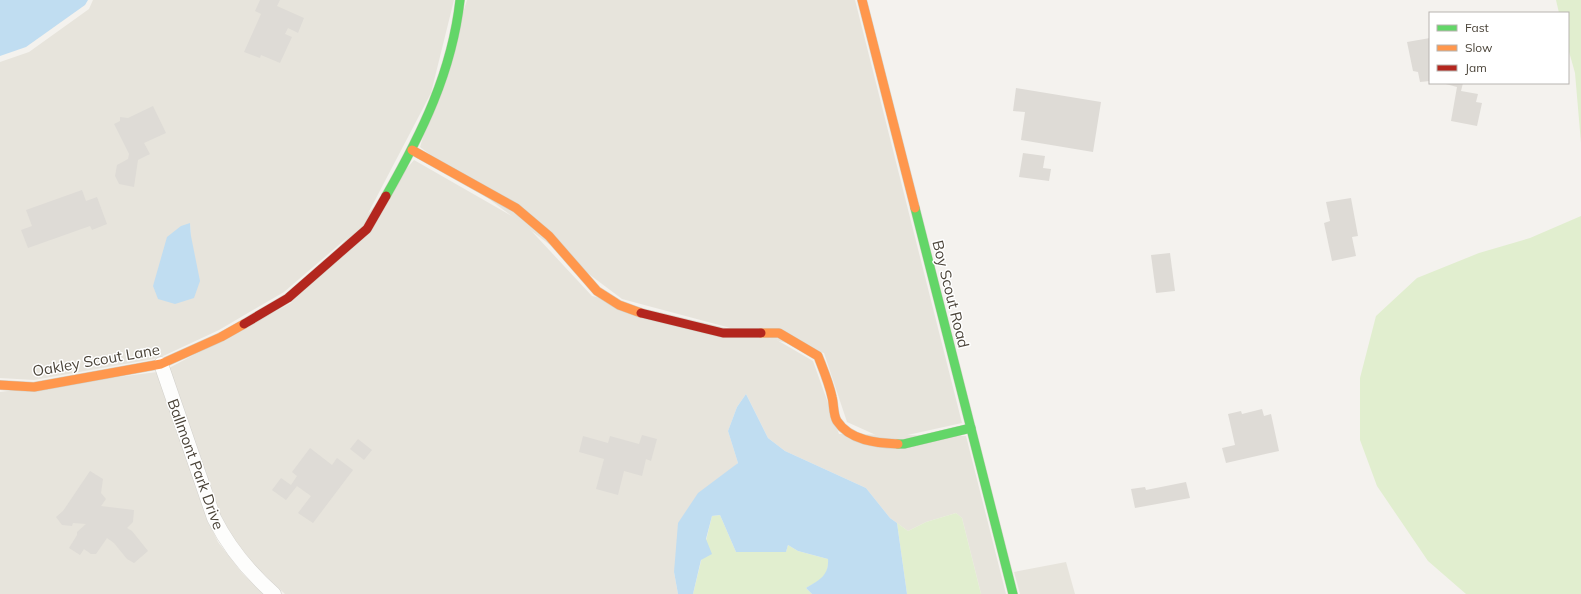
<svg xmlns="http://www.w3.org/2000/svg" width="1581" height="594" font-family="Mulish,sans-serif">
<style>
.residential{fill:#e7e4dc;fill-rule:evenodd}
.green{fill:#e1eecf}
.water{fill:#c0ddf1}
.building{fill:#dedbd6}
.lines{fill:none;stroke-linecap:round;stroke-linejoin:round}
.street-casing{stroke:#d2d0cb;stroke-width:15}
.fast-casing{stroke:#d3cfc5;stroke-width:10}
.slow-casing{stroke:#d3cfc5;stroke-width:10}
.jam-casing{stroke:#d3cfc5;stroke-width:10}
.street{stroke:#fdfdfc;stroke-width:14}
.fast{stroke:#63d668;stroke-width:9}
.slow{stroke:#ff974d;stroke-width:9}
.jam{stroke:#b3261e;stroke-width:9}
.labels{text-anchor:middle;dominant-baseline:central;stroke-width:3;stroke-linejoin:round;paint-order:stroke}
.street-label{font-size:15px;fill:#4b4439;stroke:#fff}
</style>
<rect width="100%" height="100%" fill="#f4f2ee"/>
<!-- residential -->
<g class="residential">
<path d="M93,0H454L431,93L362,225L284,292L219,330L159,358L34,380L0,378V62L29,52L89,9ZM190,223L191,236L153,286Z"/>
<polygon points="467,0 855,0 962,423 903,436 878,436 847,422 824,353 622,299 420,147"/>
<polygon points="414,160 524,223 592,296 777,340 813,361 839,434 966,436 1006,594 981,594 962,518 956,513 926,522 908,531 890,518 866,488 785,451 768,438 746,394 737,407 728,431 738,463 727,473 674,572 678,594 285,594 251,562 228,532 220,515 169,368 291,303"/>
<polygon points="157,372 208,521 218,542 242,573 263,594 0,594 0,392"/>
<polygon points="1066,562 1075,594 1020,594 1014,572"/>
</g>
<!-- green -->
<g class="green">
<polygon points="1556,0 1581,0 1581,143 1575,73 1568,48 1568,13 1559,13"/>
<polygon points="1581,216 1581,594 1466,594 1428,561 1377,486 1360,440 1360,378 1376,316 1417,278 1479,253 1530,238"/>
<polygon points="956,513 962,518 981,594 907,594 897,523 908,531 926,522"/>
<path d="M720,515L736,552H786L788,545L798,551L828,559C829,578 820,580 806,588L812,594H693L712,516Z"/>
</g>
<!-- water -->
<g class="water">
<polygon points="0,0 88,0 85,5 26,47 0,56"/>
<polygon points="190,223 191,236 200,281 194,298 175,304 158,299 153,286 167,237 181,226"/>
<path d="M746,394L768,438L785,451L866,488L890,518L897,523L907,594H812L806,588C819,580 829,576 828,559L798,551L788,545L786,552H736L720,515L712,516L706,539L712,554L701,560L693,594H678L674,572L678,523L698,493L738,463L728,431L737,407Z"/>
</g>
<!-- building -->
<g class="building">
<polygon points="260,0 280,0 277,6 304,18 298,33 288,28 285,34 292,37 280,63 261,55 260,58 244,52 261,14 255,11"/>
<polygon points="1430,38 1430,81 1420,82 1418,72 1413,71 1407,42"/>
<polygon points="1442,83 1463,83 1461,91 1478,94 1476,102 1482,103 1477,126 1451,121 1457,87"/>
<polygon points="1016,88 1101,102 1093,152 1021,140 1025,112 1013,111"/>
<polygon points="153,106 166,133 144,143 150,154 138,160 134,187 119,184 115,176 117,165 128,159 129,154 114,124 120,121 120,117 128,118"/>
<polygon points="1023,153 1045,156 1043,168 1051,169 1049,181 1019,177"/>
<polygon points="82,190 86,201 97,197 107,224 92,230 90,226 28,248 21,230 32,226 26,210"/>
<polygon points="1351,198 1358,236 1352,237 1356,256 1332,261 1324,223 1330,221 1326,202"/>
<polygon points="1170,253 1175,291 1156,293 1151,255"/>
<polygon points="1262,409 1264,416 1271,414 1279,451 1226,463 1222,448 1235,445 1228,414 1241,411 1242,414"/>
<polygon points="642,435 657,439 651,461 646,459 642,476 624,471 618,495 596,489 604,459 579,452 583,436 608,443 610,436 639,444"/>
<polygon points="358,439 372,450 364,460 350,449"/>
<polygon points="310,448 332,465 337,458 353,470 313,523 298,513 311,496 297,486 286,500 272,490 281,478 291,485 297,476 292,472"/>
<polygon points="90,471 103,479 101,493 106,499 101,506 134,510 133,522 127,528 132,531 148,551 134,563 127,559 114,543 107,538 96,554 91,554 84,549 80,555 69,548 77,535 77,532 86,524 73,523 72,526 62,525 56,517 63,511"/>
<polygon points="1186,482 1190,498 1135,508 1131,489 1145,487 1146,490"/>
</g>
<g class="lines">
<!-- street casing -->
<g class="street-casing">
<path id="street" d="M161,364L214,518C229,548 249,572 274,594"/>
</g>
<!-- fast casing -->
<g class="fast-casing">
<g id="fast">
<path d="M386,196C422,133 452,72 460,0"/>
<polyline points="915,208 1013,594"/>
<polyline points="898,444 904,444 971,428"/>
</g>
</g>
<!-- slow casing -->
<g class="slow-casing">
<g id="slow">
<polyline points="862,0 915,208"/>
<polyline points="412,150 516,208 549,236 597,291 619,305 641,313"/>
<path d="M761,333H779L818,356C823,369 829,383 832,397C834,404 833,415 837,421C850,441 877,443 898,444"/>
<polyline points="0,385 34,387 161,364 221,337 244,324"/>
</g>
</g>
<!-- jam casing -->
<g class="jam-casing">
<g id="jam">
<polyline points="641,313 723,333 761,333"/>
<polyline points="244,324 288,298 367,229 386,196"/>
</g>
</g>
<!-- street -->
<use href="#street" class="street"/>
<!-- fast -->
<use href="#fast" class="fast"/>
<!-- slow -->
<use href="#slow" class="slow"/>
<!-- jam -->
<use href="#jam" class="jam"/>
</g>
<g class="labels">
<!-- street labels -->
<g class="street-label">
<text transform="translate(951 294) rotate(76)">Boy Scout Road</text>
<text transform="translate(96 360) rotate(-10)">Oakley Scout Lane</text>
<text transform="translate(196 464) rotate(70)">Ballmont Park Drive</text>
</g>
</g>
<!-- legend -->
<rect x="1429" y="12" width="140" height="72" fill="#ffffff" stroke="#b7b4b0"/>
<rect x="1437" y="25" width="20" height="6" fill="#63d668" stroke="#b7b4b0"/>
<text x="1465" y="32" font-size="12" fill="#4b4439">Fast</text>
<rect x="1437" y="45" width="20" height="6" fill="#ff974d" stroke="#b7b4b0"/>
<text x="1465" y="52" font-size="12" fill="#4b4439">Slow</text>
<rect x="1437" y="65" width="20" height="6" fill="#b3261e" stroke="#b7b4b0"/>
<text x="1465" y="72" font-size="12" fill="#4b4439">Jam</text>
</svg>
